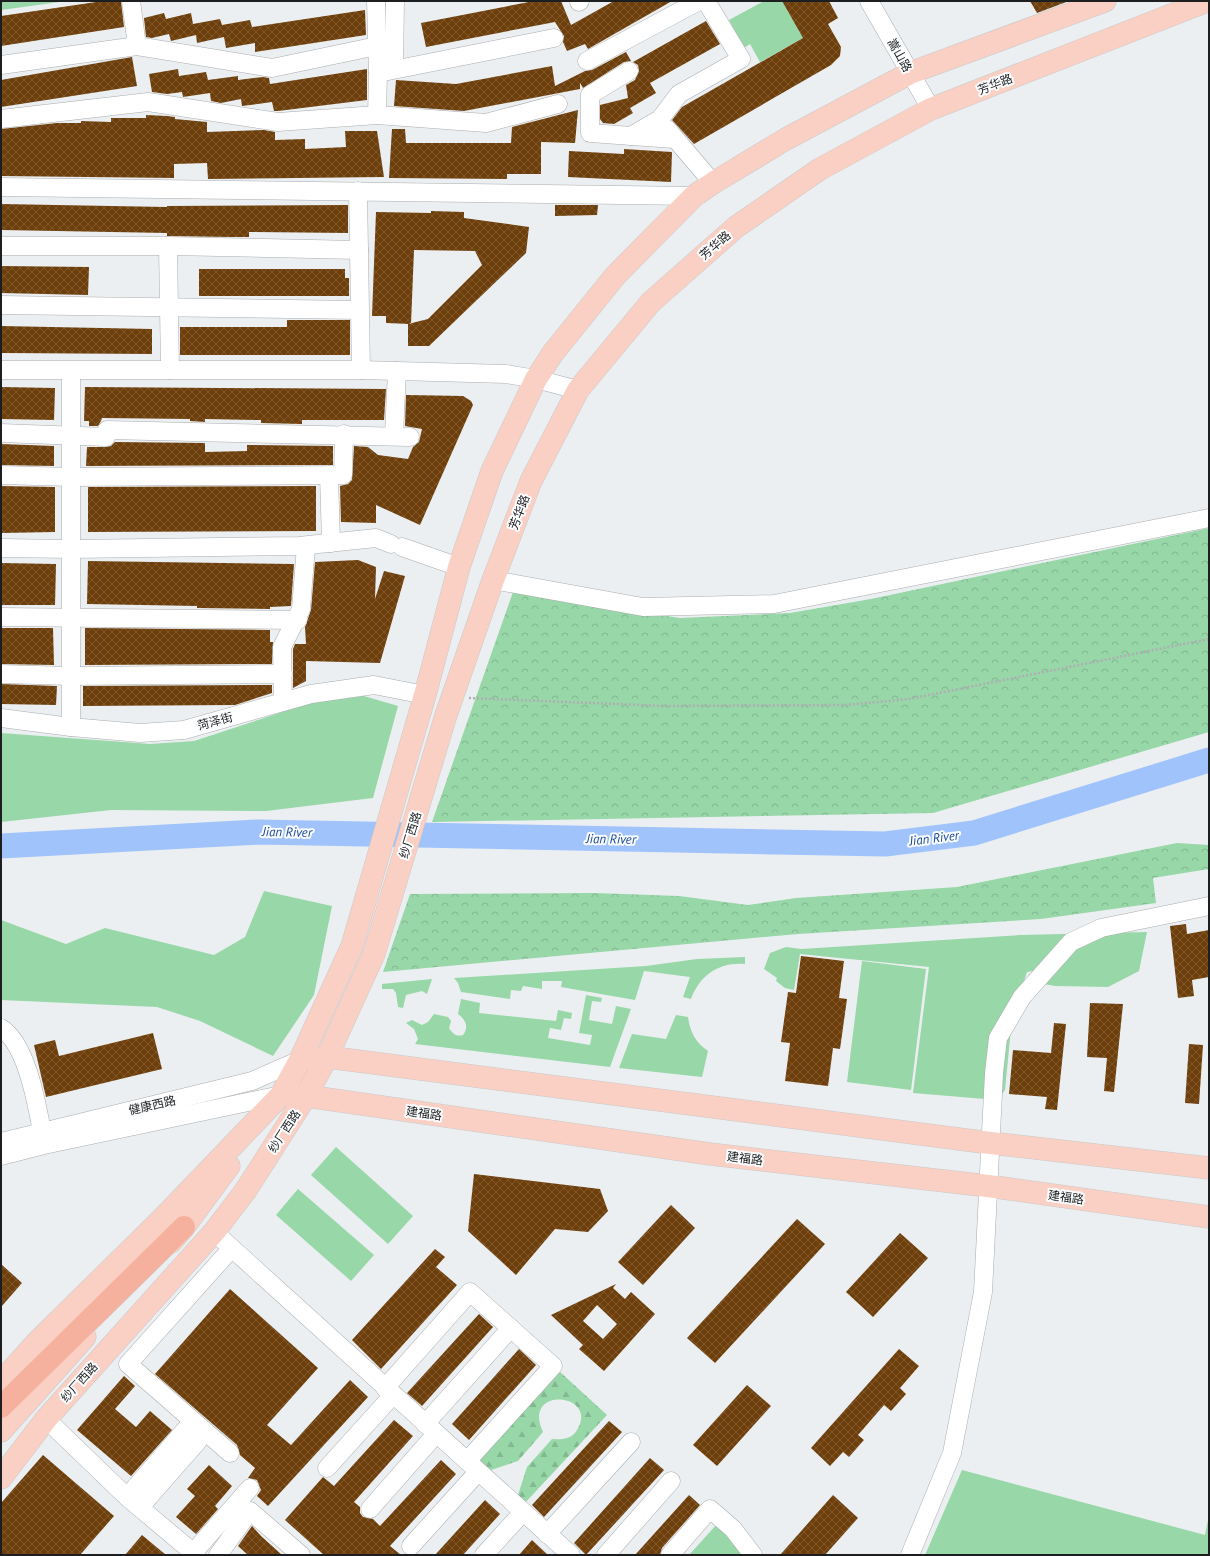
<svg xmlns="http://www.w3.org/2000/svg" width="1210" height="1556" font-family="'PT Sans','Noto Sans SC',sans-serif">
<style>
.grass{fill:#97d7a8}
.forest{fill:url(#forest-firs)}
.park{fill:url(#park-crowns)}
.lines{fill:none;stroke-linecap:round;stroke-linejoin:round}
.river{stroke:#a0c3fc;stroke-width:25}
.building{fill:url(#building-cross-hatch);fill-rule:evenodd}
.minor-casing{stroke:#aaacae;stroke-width:19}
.major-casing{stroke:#c9c9c9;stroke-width:23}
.highway-casing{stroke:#c9c9c9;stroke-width:23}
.path{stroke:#adafb1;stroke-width:2.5;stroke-dasharray:2 2;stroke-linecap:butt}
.minor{stroke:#fff;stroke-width:18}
.major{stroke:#fad0c5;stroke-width:22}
.highway{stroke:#f6b09e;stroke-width:22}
.labels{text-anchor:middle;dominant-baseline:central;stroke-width:4;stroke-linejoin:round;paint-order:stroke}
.street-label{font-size:12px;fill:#1d1e1f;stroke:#fafcfe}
.water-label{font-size:13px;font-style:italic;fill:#184999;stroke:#fafcfe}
</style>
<defs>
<pattern id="forest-firs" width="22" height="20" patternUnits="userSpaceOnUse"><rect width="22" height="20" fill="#97d7a8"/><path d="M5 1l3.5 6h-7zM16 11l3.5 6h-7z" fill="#82b890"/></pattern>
<pattern id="park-crowns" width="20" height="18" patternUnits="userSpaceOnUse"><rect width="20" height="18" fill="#97d7a8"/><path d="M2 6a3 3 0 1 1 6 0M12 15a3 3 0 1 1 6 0" fill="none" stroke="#82b890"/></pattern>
<pattern id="building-cross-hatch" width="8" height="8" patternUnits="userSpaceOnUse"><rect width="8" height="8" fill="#6e3f0a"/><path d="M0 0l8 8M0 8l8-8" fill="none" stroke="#7d582e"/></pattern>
</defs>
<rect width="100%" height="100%" fill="#eceff1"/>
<!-- grass -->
<g class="grass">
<polygon points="1,1 67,1 1,10"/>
<polygon points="764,1 782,1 803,38 760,62 750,44 744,48 729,20"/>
<polygon points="364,696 398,706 373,798 266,811 111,810 1,822 1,733 150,744 194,741 319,700"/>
<polygon points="264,891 332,906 314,995 273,1056 200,1021 157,1007 1,1000 1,920 66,944 105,928 214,955 245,937"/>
<polygon points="1147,932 1139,971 1108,987 1055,986 1033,982 1033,971 1027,972 1012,1018 1005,1090 997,1100 913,1093 929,967 800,954 794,990 785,988 776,981 777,978 764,969 770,953 786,947 801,949 1020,935"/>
<path d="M745,957V964C719,962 700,975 691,999L683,997L690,977L644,971L635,1000L561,987L562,981H542V989L523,986L521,991L511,990L510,999L461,992L458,983L454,978L646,966L697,959Z"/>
<polygon points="862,961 926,969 911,1090 847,1082"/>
<polygon points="432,979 427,994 422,991 406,995 403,1008 398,1007 396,993 393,989 382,989 382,984"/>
<path d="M586,995L602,998L601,1002L592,1001L589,1020L612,1024L616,1006L631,1009L610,1067L415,1044L418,1039L414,1029L406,1023L412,1020L422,1025L428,1022L434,1014L448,1017L451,1021L449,1028C453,1034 456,1037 463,1035C469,1027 466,1020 458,1014L461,999L480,1003L479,1013L556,1021L558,1010L572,1013L571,1019L564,1018L561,1030L550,1028L548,1038L590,1045L592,1035L579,1033Z"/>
<path d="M676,1015L688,1017C690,1032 696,1043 708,1051L702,1077L619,1068L632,1034L666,1039Z"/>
<polygon points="336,1147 413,1216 388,1244 311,1175"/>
<polygon points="298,1189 374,1255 351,1281 276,1215"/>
<polygon points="962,1470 1205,1535 1209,1515 1209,1555 925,1555"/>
<polygon points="718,1523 747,1555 689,1555"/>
</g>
<!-- forest -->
<path class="forest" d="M558,1370L607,1415L524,1504L517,1498L527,1467L552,1439C562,1440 572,1439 577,1430C600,1393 521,1385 543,1432L518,1461L488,1471L475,1459Z"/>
<!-- park -->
<g class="park">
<polygon points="1209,528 1209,732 933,813 432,822 513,592 680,618 790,613 871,599"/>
<polygon points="1177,843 1209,845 1209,869 1153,878 1156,903 1041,919 798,934 383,972 410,894 595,893 679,896 748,905 796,898 957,887"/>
</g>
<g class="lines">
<!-- river -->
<polyline class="river" points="1,846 258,832 885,844 974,833 1209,760"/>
</g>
<!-- building -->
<g class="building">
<polygon points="103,1 121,1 124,27 1,46 1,16"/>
<polygon points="534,1 561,1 571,25 614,1 672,1 588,49 585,44 567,51 563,42 564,36 555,22 426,47 421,23"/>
<polygon points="782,1 829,1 838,18 828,24 841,47 840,56 831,65 694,144 672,120 682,107 803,38"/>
<polygon points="1030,1 1069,1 1037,13"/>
<polygon points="365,10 366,35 255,52 255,43 226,48 224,37 197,43 196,35 171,41 169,34 152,38 146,37 144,18 164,13 166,19 191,13 193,24 220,19 222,25 250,20 252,27"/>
<polygon points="706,21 720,44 650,83 656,93 630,108 633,113 614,124 603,123 600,119 600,105 628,98 626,85 635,80 639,71 638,65 633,62"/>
<polygon points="626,52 631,61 624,62 583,88 580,83 580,89 464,111 394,106 396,80 456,84 552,66 555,86 585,71 592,70"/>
<polygon points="132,57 137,86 1,107 1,80"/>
<polygon points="178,69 179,76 206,72 208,80 238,76 238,80 263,77 269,78 270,84 367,69 367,100 278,111 274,111 272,102 242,106 241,99 221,103 211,101 210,93 183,97 182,92 167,94 152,92 149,74"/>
<polygon points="578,110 575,143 541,142 541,174 507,174 507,179 389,178 392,129 405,129 406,143 511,143 512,127"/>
<polygon points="146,115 167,116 175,117 175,119 207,122 207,132 264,130 275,132 275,140 305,139 305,149 346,147 345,131 377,131 384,177 208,179 207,163 174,164 174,178 1,176 1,129 57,123 81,123 81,121 111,122 111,118 146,118"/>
<polygon points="624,149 672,152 671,182 568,177 569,151 624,154"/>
<polygon points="1,204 167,207 167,206 348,205 348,233 249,232 249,237 231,237 167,236 167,233 1,230"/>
<polygon points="555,205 598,205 597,215 555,216"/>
<polygon points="431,211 464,212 464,218 529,227 526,253 429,346 408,346 408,324 428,319 482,265 475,251 414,250 411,324 386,323 386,316 372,316 376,212 431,213"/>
<polygon points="1,266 89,267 88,295 1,293"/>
<polygon points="199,269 345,269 345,278 349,278 349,296 199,296"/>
<polygon points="287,320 350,320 350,355 180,355 180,327 287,327"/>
<polygon points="1,326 152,329 152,354 1,353"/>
<polygon points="1,387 55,388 54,420 1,419"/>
<polygon points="85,387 386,389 384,420 302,420 302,424 261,423 261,420 205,419 205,422 190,421 190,419 102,418 101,421 98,426 89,426 89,421 84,421"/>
<polygon points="406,395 463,396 471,401 473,405 420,525 376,505 376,523 341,522 340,486 348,484 352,480 354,446 368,447 378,455 408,459 413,447 419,442 422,429 405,426"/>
<polygon points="115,442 205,443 205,452 247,451 247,445 333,446 333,465 86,466 87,447 106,447 111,446"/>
<polygon points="1,444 54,446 54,466 1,465"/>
<polygon points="1,486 55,487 55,532 1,533"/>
<polygon points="316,486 316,531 88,532 88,487"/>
<polygon points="358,560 376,567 375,599 384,571 405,576 380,663 306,661 306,681 293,688 293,649 295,644 306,644 305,627 311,610 315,562"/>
<polygon points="88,561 294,564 291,606 270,607 270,609 197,608 197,606 87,604"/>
<polygon points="1,563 56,564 55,605 1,605"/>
<polygon points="1,628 53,628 54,665 1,664"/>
<polygon points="85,628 270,630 270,642 273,642 272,664 85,665"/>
<polygon points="1,684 57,686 56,705 1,704"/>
<polygon points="272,685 272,693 235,705 83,706 83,686"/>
<polygon points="1186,924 1187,934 1209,930 1209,977 1192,980 1194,996 1178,998 1170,926"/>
<polygon points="801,956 844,961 839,998 847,999 840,1049 833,1048 828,1086 785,1081 790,1043 781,1042 788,992 796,993"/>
<polygon points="1090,1003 1123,1004 1114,1092 1104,1091 1107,1058 1087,1057"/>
<polygon points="1054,1023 1066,1024 1057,1110 1045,1109 1047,1097 1009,1094 1013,1050 1051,1053"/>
<polygon points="153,1033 162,1069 46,1097 34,1045 55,1040 59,1056"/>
<polygon points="1189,1044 1203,1045 1199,1104 1185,1103"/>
<polygon points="474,1174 600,1189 608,1211 588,1232 555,1229 516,1275 468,1231"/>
<polygon points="671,1205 695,1228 643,1285 618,1262"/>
<polygon points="797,1219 825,1244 715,1363 687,1338"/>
<polygon points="900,1233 928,1258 873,1317 846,1292"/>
<polygon points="435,1249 445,1257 436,1267 457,1285 381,1369 352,1340"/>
<polygon points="1,1264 22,1283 1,1307"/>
<path d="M616,1284L613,1288L625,1299L631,1292L655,1314L604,1371L579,1349L583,1345L551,1315ZM597,1305L617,1324L603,1339L583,1321Z"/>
<polygon points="230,1289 318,1368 267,1425 291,1445 350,1380 368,1397 268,1506 257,1496 261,1490 257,1480 248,1478 255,1468 240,1455 237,1445 155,1374"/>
<polygon points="479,1314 493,1327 422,1406 407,1393"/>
<polygon points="519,1349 536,1365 469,1440 452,1424"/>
<polygon points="899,1349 919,1366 900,1388 906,1394 891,1411 884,1405 858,1435 864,1440 849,1457 843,1452 830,1466 811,1448"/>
<polygon points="124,1376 135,1386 115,1409 136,1427 150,1411 172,1430 131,1476 77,1430"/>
<polygon points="747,1385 771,1406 717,1466 693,1445"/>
<polygon points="394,1420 413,1436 354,1502 360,1507 360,1513 363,1517 373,1519 380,1526 441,1460 456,1474 390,1546 401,1555 324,1555 285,1520 323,1477 334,1486"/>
<polygon points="609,1421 622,1432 544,1517 532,1505"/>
<polygon points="43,1455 114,1516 80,1555 1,1555 1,1503"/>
<polygon points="650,1458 664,1470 586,1555 574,1543"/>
<polygon points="209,1465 232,1486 215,1506 218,1509 196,1534 176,1517 195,1496 187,1489"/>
<polygon points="689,1495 700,1505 662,1548 660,1555 635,1555"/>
<polygon points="833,1495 858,1518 825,1555 780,1555"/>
<polygon points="485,1500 500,1514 463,1555 435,1555"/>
<polygon points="252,1526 261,1536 282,1555 248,1555 238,1546"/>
<polygon points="142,1535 166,1555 125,1555"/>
<polygon points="532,1540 548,1555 519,1555"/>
</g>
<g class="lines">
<!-- minor casing -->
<g class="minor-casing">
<g id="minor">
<polyline points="131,1 137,46"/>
<polyline points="376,1 378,73 554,38"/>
<polyline points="869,1 931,109"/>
<polyline points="579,2 580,1"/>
<polyline points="587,61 699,1"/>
<polyline points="1,65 137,46 272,68 377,46"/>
<polyline points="394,69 395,1"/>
<polyline points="629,71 590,95 590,133 674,139"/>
<polyline points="377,115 378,73"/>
<polyline points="1,119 148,102 278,122 377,115 486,123 558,104"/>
<polyline points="667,129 713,183"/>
<polyline points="631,136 660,119 679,94 741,59 706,1"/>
<polyline points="1,187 694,196"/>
<polyline points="358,191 361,370"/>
<polyline points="1,246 168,246 359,250"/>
<polyline points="168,246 170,370"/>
<polyline points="1,305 359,310"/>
<polyline points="1,370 361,370 506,374 536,379 578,390"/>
<polyline points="1,433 106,437 107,430 410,437"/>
<polyline points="394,435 397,371"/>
<polyline points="1,475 71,477 343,475 344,434"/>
<polyline points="329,475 331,543"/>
<polyline points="402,547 459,567"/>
<polyline points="1,548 72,549 299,546 376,538 391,544"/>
<polyline points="493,580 643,607 774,604 1209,518"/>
<polyline points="1,617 298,620"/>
<polyline points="1,674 71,676 283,674"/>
<polyline points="283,702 282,647 301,609 306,546"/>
<polyline points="1,718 71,727 140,733 184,730 311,694 374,685 425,695"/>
<polyline points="71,727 71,371"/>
<path d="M1,1028C29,1046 38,1112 44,1142"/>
<polyline points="1,1142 252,1081 300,1060"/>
<polyline points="1,1156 44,1145 281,1095"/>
<polyline points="214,1232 571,1555"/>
<polyline points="385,1388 470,1292 553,1366 467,1461"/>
<polyline points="46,1419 127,1497 196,1555"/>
<polyline points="425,1424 511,1328"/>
<polyline points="230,1453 128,1364 231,1249"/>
<polyline points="327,1468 393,1395"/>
<polyline points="127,1497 193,1421"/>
<polyline points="140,1507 198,1441"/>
<polyline points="370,1509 436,1434"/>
<polyline points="547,1534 631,1442"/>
<polyline points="411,1546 478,1472"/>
<polyline points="193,1553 250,1488"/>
<polyline points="218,1555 250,1511 301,1555"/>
<polyline points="484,1555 523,1512"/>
<polyline points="606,1555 671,1481"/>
<polyline points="670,1555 710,1509 733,1529 753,1555"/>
<polyline points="910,1555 952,1453 983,1292 994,1073 998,1038 1022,997 1071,942 1101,928 1209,906"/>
</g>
</g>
<!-- major casing -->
<g class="major-casing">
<g id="major">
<polyline points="313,1059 327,1057 982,1142 1209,1168"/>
<polyline points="292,1096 306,1096 710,1154 988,1186 1209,1217"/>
<polyline points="171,1242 184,1227 229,1166"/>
<polyline points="1,1382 38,1341 164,1217 281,1095 300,1060 352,946 425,695 459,567 492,471 536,379 553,353 615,276 694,196 713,183 786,139 910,73 1105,1"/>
<polyline points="1,1431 85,1337"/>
<polyline points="1,1478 46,1419 214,1232 246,1190 306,1096 327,1057 374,954 446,715 493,580 531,481 578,390 651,302 736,227 820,169 931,109 1207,1"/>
</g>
</g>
<!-- highway casing -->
<g class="highway-casing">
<polyline id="highway" points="1,1407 184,1227"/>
</g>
<!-- path -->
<polyline class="path" points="469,698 666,706 846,705 909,699 1209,639"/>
<!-- minor -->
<use href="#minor" class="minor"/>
<!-- major -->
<use href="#major" class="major"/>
<!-- highway -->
<use href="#highway" class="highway"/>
</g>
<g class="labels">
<!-- street labels -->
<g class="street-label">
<text transform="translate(900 55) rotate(61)">嵩山路</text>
<text transform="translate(995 84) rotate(-21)">芳华路</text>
<text transform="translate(715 245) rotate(-41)">芳华路</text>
<text transform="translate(519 512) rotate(-69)">芳华路</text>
<text transform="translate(215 721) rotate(-15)">菏泽街</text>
<text transform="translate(410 835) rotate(-73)">纱厂西路</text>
<text transform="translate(152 1105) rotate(-13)">健康西路</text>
<text transform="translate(424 1113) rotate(8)">建福路</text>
<text transform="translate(284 1131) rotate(-57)">纱厂西路</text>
<text transform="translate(745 1158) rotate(7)">建福路</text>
<text transform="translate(1066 1197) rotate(8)">建福路</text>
<text transform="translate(79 1382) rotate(-48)">纱厂西路</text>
</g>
<!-- water labels -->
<g class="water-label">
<text transform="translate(287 832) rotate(1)">Jian River</text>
<text transform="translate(934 838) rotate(-7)">Jian River</text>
<text transform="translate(611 839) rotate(1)">Jian River</text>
</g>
</g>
<!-- border -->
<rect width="1210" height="1556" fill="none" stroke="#1d1e1f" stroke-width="4"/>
</svg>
